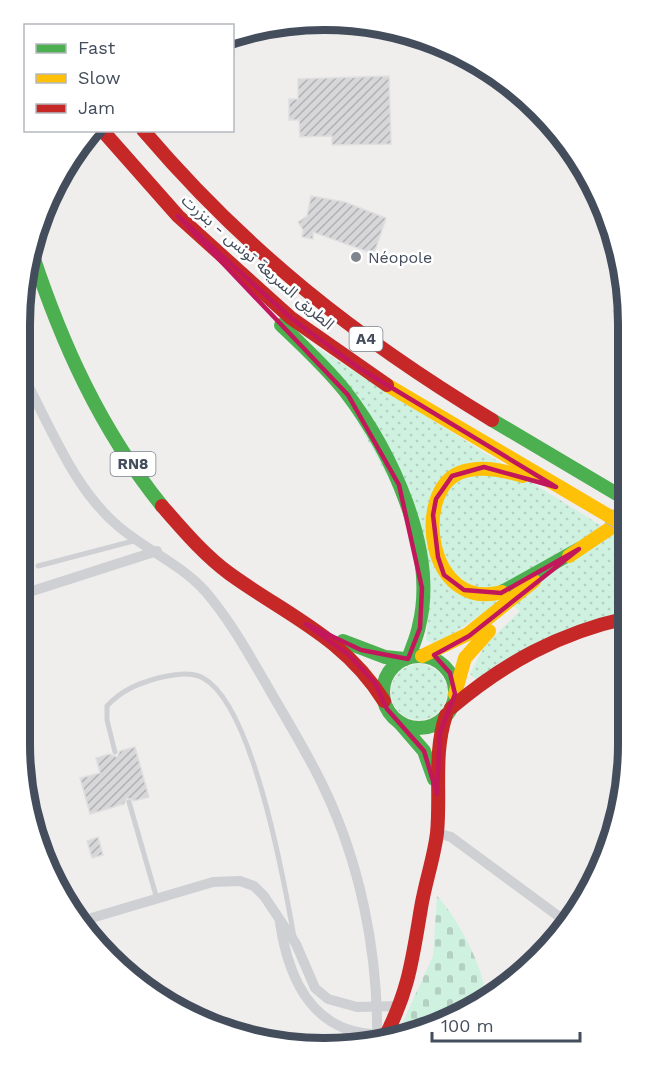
<svg xmlns="http://www.w3.org/2000/svg" width="648" height="1068" font-family="'Work Sans','Noto Sans Arabic',sans-serif">
<style>
.grass{fill:url(#grass-dots)}
.cemetery{fill:url(#cemetery-stones)}
.building{fill:url(#building-hatch);stroke:#e0dfe0;stroke-width:1.5}
.lines{fill:none;stroke-linecap:round;stroke-linejoin:round}
.lane{stroke:#ced0d4;stroke-width:5}
.street{stroke:#ced0d4;stroke-width:10}
.fast{stroke:#4caf50;stroke-width:14}
.slow{stroke:#ffc107;stroke-width:14}
.jam{stroke:#c62828;stroke-width:14}
.slow-bridge-casing{stroke:#b2b6be;stroke-width:16;stroke-linecap:butt}
.slow-bridge{stroke:#ffc107;stroke-width:14}
.marked{fill:none;stroke:#c2185b;stroke-width:4.5;stroke-linejoin:round}
.poi-dot{fill:#7f858f;stroke:#fff;stroke-width:2}
.labels{text-anchor:middle;dominant-baseline:central;stroke-width:5;stroke-linejoin:round;paint-order:stroke}
.shield{fill:#fff;stroke:#7b828d;stroke-width:1.5}
.shield-label{font-size:15px;font-weight:bold;fill:#434d5c}
.poi-label{font-size:16px;fill:#434d5c;stroke:#fff;text-anchor:start}
.street-label{font-size:16px;fill:#434d5c;stroke:#fff}
.rim{fill:none;stroke:#434d5c;stroke-width:8}
</style>
<defs>
<pattern id="grass-dots" width="8" height="8" patternUnits="userSpaceOnUse" patternTransform="scale(1.5)"><rect width="8" height="8" fill="#cff1e0"/><path d="M2 2h.1M6 6h.1" fill="none" stroke="#b3d0c3" stroke-width="1.8" stroke-linecap="round"/></pattern>
<pattern id="cemetery-stones" width="16" height="16" patternUnits="userSpaceOnUse" patternTransform="scale(1.5)"><rect width="16" height="16" fill="#cff1e0"/><path d="M2 7V4a2 2 0 0 1 4 0v3zM10 15v-3a2 2 0 0 1 4 0v3z" fill="#b3d0c3"/></pattern>
<pattern id="building-hatch" width="6" height="6" patternUnits="userSpaceOnUse" patternTransform="scale(1.5)"><rect width="6" height="6" fill="#d7d7d9"/><path d="M-1 1l2-2M0 6l6-6M5 7l2-2" fill="none" stroke="#b0b1b3"/></pattern>
</defs>
<rect width="100%" height="100%" fill="#efeeed"/>
<!-- grass -->
<g class="grass">
<polygon points="316,347 627,542 627,609 476,679 470,674 485,645 520,611 504,599 436,645 426,640 428,619 418,531"/>
<circle cx="419" cy="692" r="28"/>
</g>
<!-- cemetery -->
<path class="cemetery" d="M437,896C457,917 485,969 486,998L422,1032L396,1037L433,956Z"/>
<!-- building -->
<g class="building">
<polygon points="389,76 391,144 332,145 332,136 300,137 299,120 289,120 289,99 298,99 298,79"/>
<polygon points="311,196 345,202 386,218 374,254 313,232 313,239 302,237 303,230 298,222 307,216"/>
<polygon points="621,294 628,304 628,328 613,311 620,305 615,299"/>
<polygon points="21,425 24,425 31,452 21,455"/>
<polygon points="135,747 149,797 134,801 127,798 124,804 90,814 80,778 100,773 96,758 110,754 117,757 120,751"/>
<polygon points="98,837 103,855 92,858 87,841"/>
</g>
<g class="lines">
<!-- lane -->
<g class="lane">
<polyline points="38,566 137,540"/>
<path d="M115,752L107,720V706C122,690 137,684 158,678C171,675 190,671 203,678C253,705 284,880 294,937"/>
<polyline points="129,802 157,899"/>
</g>
<!-- street -->
<g class="street">
<path d="M22,374C50,425 73,488 118,526C146,550 179,563 205,591C230,620 250,656 269,689C288,722 308,754 324,788C360,863 378,952 377,1035"/>
<polyline points="20,595 157,551"/>
<polyline points="437,833 451,837 569,924"/>
<polyline points="78,922 213,882 240,881 254,886 264,896 296,944 315,988 328,999 357,1007 401,1006"/>
<path d="M280,923C289,983 316,1037 384,1034"/>
</g>
<!-- fast -->
<g class="fast">
<path d="M31,250C61,342 100,429 162,506"/>
<path d="M281,325C303,346 326,367 345,391C391,451 438,550 419,626C417,637 412,647 409,657"/>
<polyline points="492,420 627,500"/>
<polyline points="502,592 579,549"/>
<polyline points="343,641 385,657 405,659"/>
<circle cx="419" cy="692" r="36"/>
<polyline points="399,722 424,751 434,779"/>
</g>
<!-- slow -->
<g class="slow">
<polyline points="387,385 609,516"/>
<polyline points="569,556 627,517"/>
<path d="M502,592C427,612 413,493 459,473C480,465 502,470 523,476"/>
<polyline points="422,656 468,634 534,581"/>
<polyline points="455,694 465,658 489,631"/>
</g>
<!-- jam -->
<g class="jam">
<polyline points="102,130 178,216 291,318 387,385"/>
<path d="M143,130C247,252 355,337 492,420"/>
<path d="M162,506C183,530 204,555 230,574C287,615 345,638 384,701"/>
<path d="M451,708C504,663 559,633 627,618"/>
<path d="M384,1039C409,990 412,961 421,908C425,883 434,858 437,833C441,793 433,754 446,715"/>
</g>
<!-- slow-bridge casing -->
<g class="slow-bridge-casing">
<polyline id="slow-bridge" points="609,516 627,527"/>
</g>
<!-- slow-bridge -->
<use href="#slow-bridge" class="slow-bridge"/>
</g>
<!-- marked area -->
<path class="marked" d="M178,216L291,318L359,368L556,487L484,467L452,476L436,499L433,515L438,557L444,575L464,590L501,593L579,549L469,636L434,655L450,673L455,694L440,733L437,794L424,751L387,709L375,683L349,655L306,624L361,650L408,659L420,628L422,588L399,485L348,395Z"/>
<!-- markers -->
<circle class="poi-dot" cx="356" cy="257" r="6"/>
<g class="labels">
<!-- shield labels -->
<g class="shield">
<rect x="349.5" y="327" width="33" height="24" rx="4.5"/>
<rect x="110.5" y="452" width="45" height="24" rx="4.5"/>
</g>
<g class="shield-label">
<text x="366" y="339">A4</text>
<text x="133" y="464">RN8</text>
</g>
<!-- poi labels -->
<g class="poi-label">
<text x="368" y="257">Néopole</text>
</g>
<!-- street labels -->
<g class="street-label">
<text transform="translate(258 262) rotate(41)">الطريق السريعة تونس - بنزرت</text>
</g>
</g>
<!-- crop -->
<path d="M0 0H648V1068H0ZM324 30H324A294 294 0 0 1 618 324V744A294 294 0 0 1 324 1038H324A294 294 0 0 1 30 744V324A294 294 0 0 1 324 30Z" fill="#fff" fill-rule="evenodd"/>
<path class="rim" d="M324 30H324A294 294 0 0 1 618 324V744A294 294 0 0 1 324 1038H324A294 294 0 0 1 30 744V324A294 294 0 0 1 324 30Z"/>
<!-- legend -->
<rect x="24" y="24" width="210" height="108" fill="#ffffff" stroke="#b4b8be" stroke-width="1.5"/>
<rect x="36" y="44" width="30" height="9" fill="#4caf50" stroke="#b4b8be" stroke-width="1.5"/>
<text x="78" y="54" font-size="18" fill="#434d5c">Fast</text>
<rect x="36" y="74" width="30" height="9" fill="#ffc107" stroke="#b4b8be" stroke-width="1.5"/>
<text x="78" y="84" font-size="18" fill="#434d5c">Slow</text>
<rect x="36" y="104" width="30" height="9" fill="#c62828" stroke="#b4b8be" stroke-width="1.5"/>
<text x="78" y="114" font-size="18" fill="#434d5c">Jam</text>
<!-- scale -->
<path d="M432 1032v9h148v-9" fill="none" stroke="#434d5c" stroke-width="3"/>
<text x="441" y="1032" font-size="18" fill="#434d5c" stroke="#ffffff" stroke-width="4.5" paint-order="stroke">100 m</text>
</svg>
